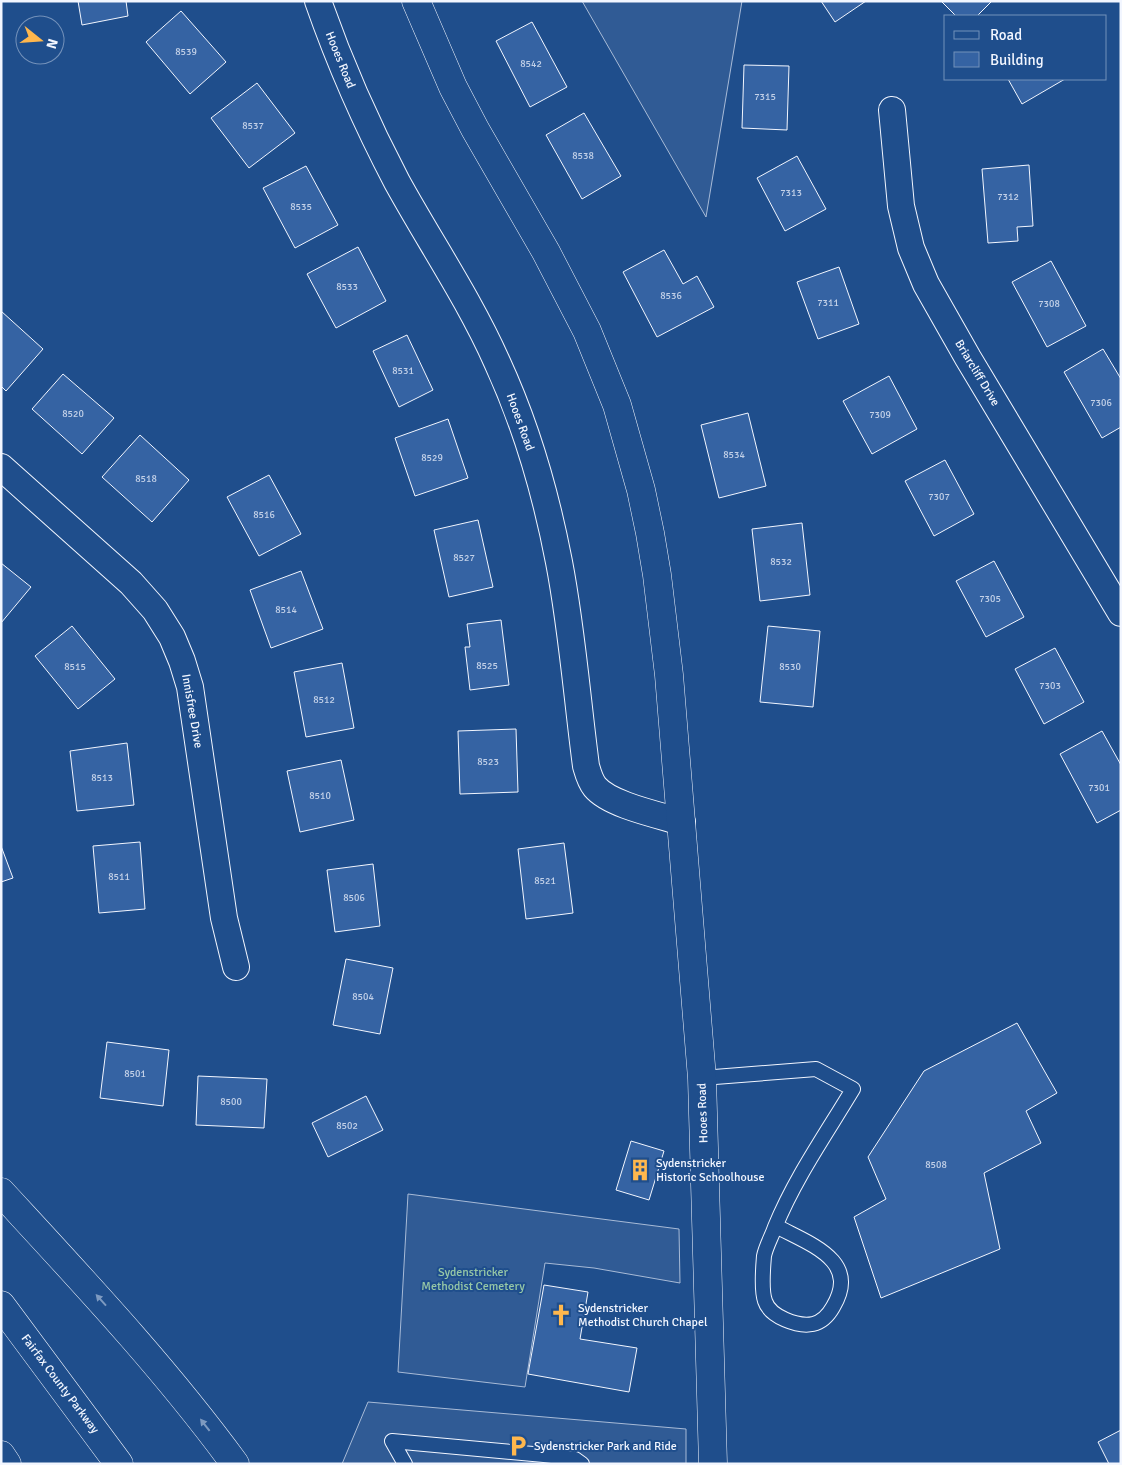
<svg xmlns="http://www.w3.org/2000/svg" width="1122" height="1465" font-family="Signika,sans-serif">
<style>
.built{fill:#305b95;stroke:#a8bbd7}
.building{fill:#3563a3;stroke:#f2f6ff}
.lines{fill:none;stroke-linecap:round;stroke-linejoin:round}
.service-casing{stroke:#f2f6ff;stroke-width:16}
.minor-casing{stroke:#f2f6ff;stroke-width:28}
.tertiary-casing{stroke:#f2f6ff;stroke-width:29}
.trunk-casing{stroke:#f2f6ff;stroke-width:29}
.service{stroke:#1f4e8c;stroke-width:14}
.minor{stroke:#1f4e8c;stroke-width:26}
.tertiary{stroke:#1f4e8c;stroke-width:28}
.trunk{stroke:#1f4e8c;stroke-width:28}
.oneway{fill:#7e9ac0}
.labels{text-anchor:middle;dominant-baseline:central;stroke-width:4;stroke-linejoin:round;paint-order:stroke}
.number-label{font-size:10px;fill:#c3d1e8}
.street-label{font-size:12px;fill:#f2f6ff;stroke:#1f4e8c}
.poi-label{font-size:12px;fill:#f2f6ff;stroke:#1f4e8c;text-anchor:start}
.park-label{font-size:12px;fill:#97c8a6;stroke:#1f4e8c}
</style>
<rect width="100%" height="100%" fill="#1f4e8c"/>
<!-- built -->
<g class="built">
<polygon points="582,1 742,1 706,217"/>
<polygon points="408,1194 679,1229 680,1283 594,1268 545,1263 525,1387 398,1372"/>
<polygon points="368,1402 686,1429 686,1464 342,1464"/>
</g>
<!-- building -->
<g class="building">
<polygon points="78,1 126,1 128,16 82,25"/>
<polygon points="821,1 866,1 835,22"/>
<polygon points="941,1 992,1 977,16 956,16"/>
<polygon points="181,11 226,62 190,94 146,42"/>
<polygon points="532,22 567,87 530,107 496,41"/>
<polygon points="744,65 789,66 787,130 742,128"/>
<polygon points="1008,79 1065,79 1022,104"/>
<polygon points="257,83 295,133 249,168 211,118"/>
<polygon points="584,113 621,176 582,199 546,135"/>
<polygon points="797,156 826,209 785,231 757,178"/>
<polygon points="1029,165 1033,226 1017,227 1018,241 988,243 982,169"/>
<polygon points="306,166 338,225 295,248 263,188"/>
<polygon points="358,247 386,301 336,328 307,274"/>
<polygon points="664,250 683,284 697,276 714,307 657,337 623,272"/>
<polygon points="1051,261 1086,326 1047,347 1012,282"/>
<polygon points="839,267 859,324 818,339 797,282"/>
<polygon points="1,311 43,349 6,391 1,386"/>
<polygon points="407,335 433,390 399,407 373,351"/>
<polygon points="1103,349 1121,379 1121,427 1102,438 1064,372"/>
<polygon points="63,374 114,418 82,454 32,409"/>
<polygon points="889,376 917,429 872,454 843,401"/>
<polygon points="748,413 766,486 719,498 701,425"/>
<polygon points="448,419 468,478 415,496 395,438"/>
<polygon points="140,435 189,480 152,522 102,477"/>
<polygon points="945,460 974,514 934,536 905,481"/>
<polygon points="269,475 301,534 259,556 227,497"/>
<polygon points="478,520 493,587 449,597 434,530"/>
<polygon points="802,523 810,595 760,601 752,529"/>
<polygon points="994,561 1024,617 986,637 956,581"/>
<polygon points="1,563 31,587 1,623"/>
<polygon points="301,571 323,629 271,648 250,590"/>
<polygon points="501,620 509,685 470,690 465,647 470,647 467,624"/>
<polygon points="72,626 115,679 78,709 35,656"/>
<polygon points="768,626 820,631 813,707 760,702"/>
<polygon points="1055,648 1084,702 1044,724 1015,669"/>
<polygon points="342,663 354,728 306,737 294,672"/>
<polygon points="516,729 518,792 460,794 458,731"/>
<polygon points="1102,731 1121,765 1121,810 1097,823 1060,754"/>
<polygon points="127,743 134,805 77,811 70,751"/>
<polygon points="341,760 354,820 300,832 287,771"/>
<polygon points="140,842 145,909 99,913 93,846"/>
<polygon points="564,843 573,913 526,919 518,849"/>
<polygon points="1,846 13,878 1,882"/>
<polygon points="373,864 380,926 335,932 327,870"/>
<polygon points="346,959 393,968 380,1034 333,1025"/>
<polygon points="1017,1023 1057,1093 1026,1111 1041,1143 984,1173 1000,1249 881,1298 854,1217 886,1199 868,1157 924,1071"/>
<polygon points="107,1042 169,1050 163,1106 100,1098"/>
<polygon points="198,1076 267,1079 264,1128 196,1125"/>
<polygon points="366,1096 383,1130 328,1157 312,1123"/>
<polygon points="631,1141 664,1151 649,1200 616,1190"/>
<polygon points="544,1285 588,1292 580,1339 637,1348 629,1392 528,1374"/>
<polygon points="1121,1430 1121,1464 1109,1464 1098,1442"/>
</g>
<g class="lines">
<!-- service casing -->
<g class="service-casing">
<g id="service">
<path d="M702,1078L816,1069L853,1089C826,1134 795,1178 775,1227C772,1236 766,1246 764,1256C763,1268 761,1290 765,1301C770,1317 798,1327 813,1324C822,1322 829,1314 833,1307C861,1260 809,1244 776,1226"/>
<polyline points="405,1464 392,1441 544,1455 575,1459 582,1464"/>
</g>
</g>
<!-- minor casing -->
<g class="minor-casing">
<g id="minor">
<path d="M318,1C340,64 366,123 397,182C430,242 469,299 497,362C526,425 546,494 559,562C572,629 577,698 586,766C588,773 590,781 595,787C610,805 659,815 682,822"/>
<polyline points="892,110 901,206 911,248 926,284 968,358 1121,613"/>
<polyline points="1,467 131,583 155,610 172,637 182,661 190,687 224,918 236,967"/>
</g>
</g>
<!-- tertiary casing -->
<g class="tertiary-casing">
<polyline id="tertiary" points="416,1 453,87 475,129 546,252 587,331 617,405 641,490 650,533 657,575 669,675 702,1078 713,1464"/>
</g>
<!-- trunk casing -->
<g class="trunk-casing">
<g id="trunk">
<path d="M1,1192C82,1280 164,1367 235,1464"/>
<polyline points="1,1305 119,1464"/>
<polyline points="1,1455 7,1464"/>
</g>
</g>
<!-- service -->
<use href="#service" class="service"/>
<!-- minor -->
<use href="#minor" class="minor"/>
<!-- tertiary -->
<use href="#tertiary" class="tertiary"/>
<!-- trunk -->
<use href="#trunk" class="trunk"/>
</g>
<!-- one-way arrows -->
<defs><path id="oneway-solid" d="M-6-.8H1V-3.2L6.5 0L1 3.2V.8H-6Z" transform="scale(1.25)"/></defs>
<g class="oneway">
<use href="#oneway-solid" transform="translate(101 1300) rotate(-132)"/>
<use href="#oneway-solid" transform="translate(205 1425) rotate(-128)"/>
</g>
<!-- icons -->
<defs>
<g id="building-bare" transform="scale(1.725)"><path d="M-4-6H4V6H1V3H-1V6H-4ZM-2.5-4.3h1.7v1.8h-1.7ZM.8-4.3h1.7v1.8H.8ZM-2.5-1h1.7V.8h-1.7ZM.8-1h1.7V.8H.8Z" fill="#ffb74d" stroke="#1f4e8c" stroke-width="2.5" paint-order="stroke"/></g>
<g id="church-bare" transform="scale(1.725)"><path d="M-1.2-6h2.4v3.5h3.3v2.4h-3.3V6h-2.4V-.1h-3.3v-2.4h3.3Z" fill="#ffb74d" stroke="#1f4e8c" stroke-width="2.5" paint-order="stroke"/></g>
<g id="parking-bare" transform="scale(1.725)"><path d="M-3.5-5.5H1a3.5 3.5 0 0 1 0 7H-1V5.5H-3.5ZM-1-3.4V-.6H.8a1.4 1.4 0 0 0 0-2.8Z" fill="#ffb74d" stroke="#1f4e8c" stroke-width="2.5" paint-order="stroke"/></g>
</defs>
<g fill-rule="evenodd">
<use href="#building-bare" x="640" y="1170"/>
<use href="#church-bare" x="561" y="1315"/>
<use href="#parking-bare" x="518" y="1446"/>
</g>
<g class="labels">
<!-- number labels -->
<g class="number-label">
<text x="186" y="52">8539</text>
<text x="531" y="64">8542</text>
<text x="765" y="97">7315</text>
<text x="253" y="126">8537</text>
<text x="583" y="156">8538</text>
<text x="791" y="193">7313</text>
<text x="1008" y="197">7312</text>
<text x="301" y="207">8535</text>
<text x="347" y="287">8533</text>
<text x="671" y="296">8536</text>
<text x="828" y="303">7311</text>
<text x="1049" y="304">7308</text>
<text x="403" y="371">8531</text>
<text x="1101" y="403">7306</text>
<text x="73" y="414">8520</text>
<text x="880" y="415">7309</text>
<text x="734" y="455">8534</text>
<text x="432" y="458">8529</text>
<text x="146" y="479">8518</text>
<text x="939" y="497">7307</text>
<text x="264" y="515">8516</text>
<text x="464" y="558">8527</text>
<text x="781" y="562">8532</text>
<text x="990" y="599">7305</text>
<text x="286" y="610">8514</text>
<text x="487" y="666">8525</text>
<text x="75" y="667">8515</text>
<text x="790" y="667">8530</text>
<text x="1050" y="686">7303</text>
<text x="324" y="700">8512</text>
<text x="488" y="762">8523</text>
<text x="102" y="778">8513</text>
<text x="1099" y="788">7301</text>
<text x="320" y="796">8510</text>
<text x="119" y="877">8511</text>
<text x="545" y="881">8521</text>
<text x="354" y="898">8506</text>
<text x="363" y="997">8504</text>
<text x="135" y="1074">8501</text>
<text x="231" y="1102">8500</text>
<text x="347" y="1126">8502</text>
<text x="936" y="1165">8508</text>
</g>
<!-- street labels -->
<g class="street-label">
<text transform="translate(340 60) rotate(68)">Hooes Road</text>
<text transform="translate(977 373) rotate(59)">Briarcliff Drive</text>
<text transform="translate(520 422) rotate(70)">Hooes Road</text>
<text transform="translate(192 711) rotate(80)">Innisfree Drive</text>
<text transform="translate(703 1113) rotate(-92)">Hooes Road</text>
<text transform="translate(60 1384) rotate(53)">Fairfax County Parkway</text>
</g>
<!-- poi labels -->
<g class="poi-label">
<text x="656" y="1163">Sydenstricker<tspan x="656" dy="14">Historic Schoolhouse</tspan></text>
<text x="578" y="1308">Sydenstricker<tspan x="578" dy="14">Methodist Church Chapel</tspan></text>
<text x="534" y="1446">Sydenstricker Park and Ride</text>
</g>
<!-- park labels -->
<g class="park-label">
<text x="473" y="1272">Sydenstricker<tspan x="473" dy="14">Methodist Cemetery</tspan></text>
</g>
</g>
<!-- border -->
<rect width="1122" height="1465" fill="none" stroke="#f2f6ff" stroke-width="5"/>
<!-- legend -->
<rect x="944" y="15" width="162" height="65" fill="#1f4e8c" stroke="#7391ba"/>
<rect x="954" y="31" width="25" height="8" fill="#1f4e8c" stroke="#7391ba"/>
<text x="990" y="40" font-size="15" fill="#f2f6ff">Road</text>
<rect x="954" y="52" width="25" height="15" fill="#3563a3" stroke="#7391ba"/>
<text x="990" y="65" font-size="15" fill="#f2f6ff">Building</text>
<!-- north arrow -->
<g transform="translate(40 40) rotate(107)"><circle r="24" fill="#1f4e8c" stroke="#7391ba"/>
<path d="M0-4L9 19L0 12L-9 19Z" fill="#ffb74d"/>
<text y="-8" font-size="14" font-weight="bold" text-anchor="middle" fill="#f2f6ff">N</text>
</g>
</svg>
